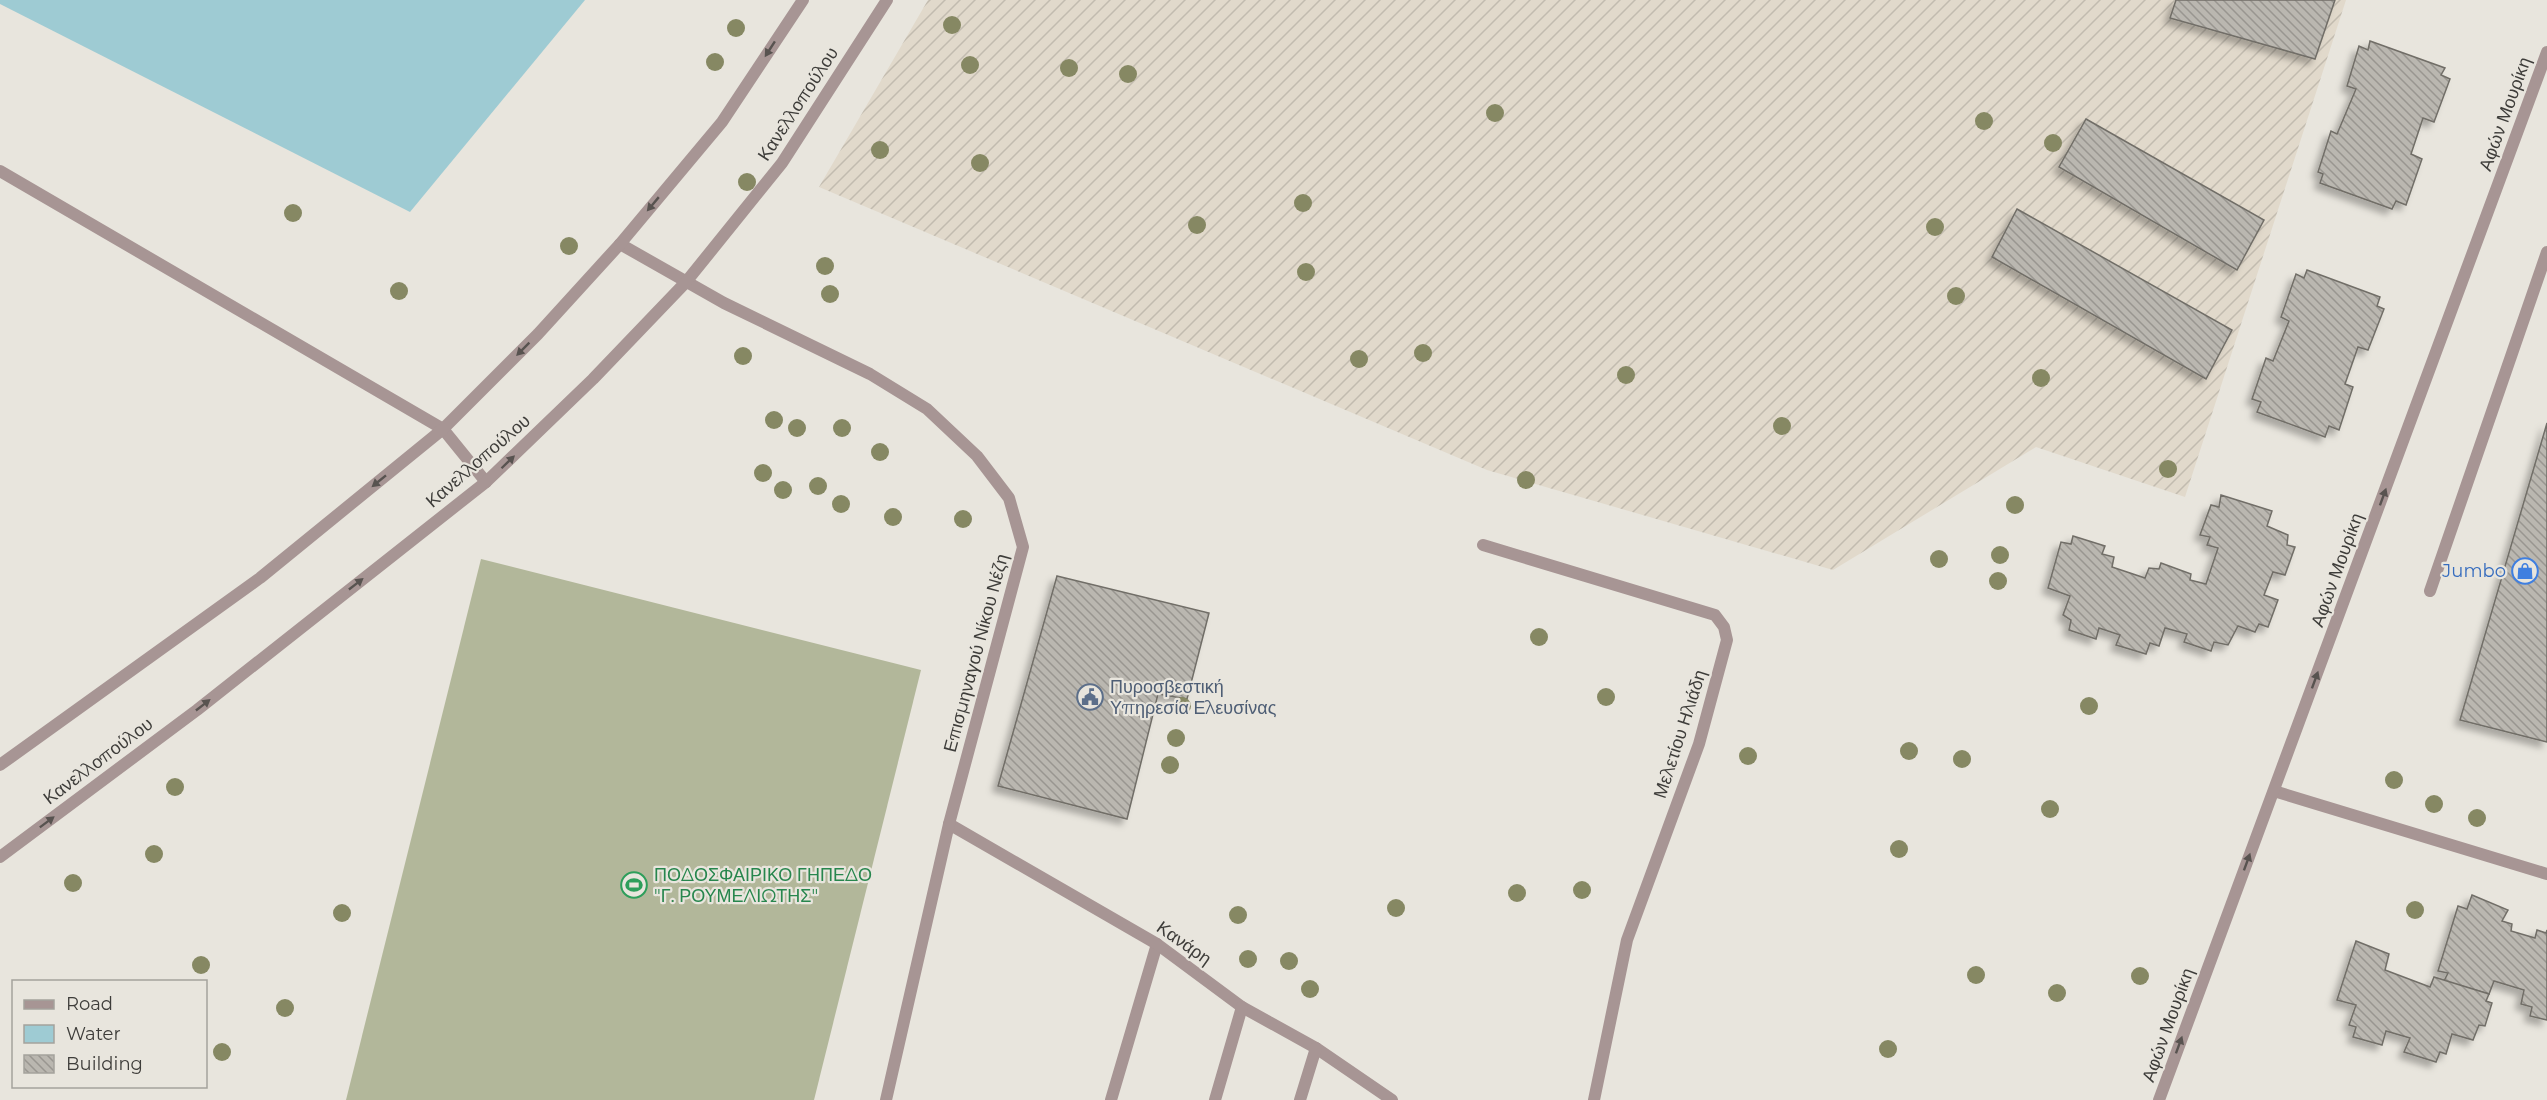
<svg xmlns="http://www.w3.org/2000/svg" width="2547" height="1100" font-family="Montserrat,sans-serif">
<style>
.industrial{fill:url(#industrial-furrows)}
.garden{fill:#b2b79a}
.water{fill:#9ecbd3}
.building{fill:url(#building-back-hatch);stroke:#716e67;stroke-width:1.5;filter:url(#shadow)}
.lines{fill:none;stroke-linecap:round;stroke-linejoin:round}
.service{stroke:#a79594;stroke-width:12}
.minor{stroke:#a79594;stroke-width:12}
.tertiary{stroke:#a79594;stroke-width:12}
.tree{fill:#868863}
.oneway{fill:#585350}
.labels{text-anchor:middle;dominant-baseline:central;stroke-width:4.5;stroke-linejoin:round;paint-order:stroke}
.street-label{font-size:18px;fill:#3e3d3a;stroke:#e8e5dd}
.shop-label{font-size:18px;fill:#366cbe;stroke:#e8e5dd;text-anchor:end}
.service-label{font-size:18px;fill:#4e5e75;stroke:#e8e5dd;text-anchor:start}
.leisure-label{font-size:18px;fill:#27864d;stroke:#e8e5dd;text-anchor:start}
</style>
<defs>
<pattern id="industrial-furrows" width="10" height="10" patternUnits="userSpaceOnUse" patternTransform="scale(1.5)"><rect width="10" height="10" fill="#e1d9cb"/><path d="M-1 1l2-2M0 10L10 0M9 11l2-2" fill="none" stroke="#c2bbaf"/></pattern>
<pattern id="building-back-hatch" width="6" height="6" patternUnits="userSpaceOnUse" patternTransform="scale(1.5)"><rect width="6" height="6" fill="#bab7b0"/><path d="M-1 5l2 2M0 0l6 6M5-1l2 2" fill="none" stroke="#999690"/></pattern>
<filter id="shadow"><feDropShadow dx="-5.5" dy="5.5" stdDeviation="3" flood-color="#0004"/></filter>
</defs>
<rect width="100%" height="100%" fill="#e8e5dd"/>
<!-- industrial -->
<polygon class="industrial" points="928,0 2346,0 2185,497 2036,447 1833,570 1487,470 819,187"/>
<!-- garden -->
<polygon class="garden" points="481,559 921,670 814,1100 346,1100"/>
<!-- water -->
<polygon class="water" points="0,0 585,0 410,212 0,4"/>
<!-- building -->
<g class="building">
<polygon points="2176,0 2335,0 2315,59 2170,18"/>
<polygon points="2370,41 2445,68 2441,75 2450,79 2434,122 2423,118 2411,154 2422,159 2406,205 2396,201 2392,209 2320,183 2323,174 2318,172 2331,131 2337,134 2356,89 2347,86 2359,46 2368,50"/>
<polygon points="2086,119 2264,220 2237,270 2059,167"/>
<polygon points="2017,209 2232,330 2206,379 1992,257"/>
<polygon points="2307,270 2380,297 2377,306 2384,309 2368,350 2358,347 2345,384 2353,387 2339,430 2329,426 2325,437 2257,412 2261,402 2252,399 2266,358 2273,361 2289,321 2281,317 2296,274 2304,278"/>
<polygon points="2547,423 2547,742 2460,720"/>
<polygon points="2221,495 2272,511 2267,526 2288,535 2287,545 2295,547 2285,575 2273,572 2264,595 2278,600 2268,627 2259,624 2255,632 2238,626 2228,645 2214,642 2211,651 2184,642 2187,634 2165,628 2159,646 2150,643 2146,654 2116,645 2120,635 2099,628 2096,639 2069,630 2071,620 2063,615 2070,596 2048,588 2061,542 2071,544 2073,536 2105,546 2102,554 2114,557 2112,567 2145,578 2149,568 2159,569 2161,563 2191,574 2190,580 2206,584 2218,548 2207,545 2210,537 2200,535 2211,505 2219,507"/>
<polygon points="1057,576 1209,613 1187,699 1158,694 1127,819 998,786"/>
<polygon points="2472,895 2508,910 2502,921 2512,924 2511,931 2535,938 2537,930 2546,933 2547,930 2547,1020 2530,1016 2532,1007 2521,1004 2524,990 2494,981 2489,994 2444,981 2448,973 2438,971 2458,906 2467,909"/>
<polygon points="2356,941 2389,954 2385,970 2430,987 2434,977 2489,994 2486,1001 2492,1003 2485,1026 2479,1025 2473,1040 2452,1034 2446,1054 2440,1052 2436,1062 2404,1052 2410,1038 2386,1031 2382,1045 2353,1037 2356,1027 2349,1025 2356,1005 2337,1000"/>
</g>
<g class="lines">
<!-- service -->
<g class="service">
<polyline points="0,171 443,429 486,482"/>
<polyline points="2430,591 2547,252"/>
<polyline points="2274,791 2547,874"/>
<polyline points="1111,1100 1157,944"/>
</g>
<!-- minor -->
<g class="minor">
<polyline points="1483,545 1715,615 1724,627 1727,640 1699,744 1627,940 1594,1100"/>
<polyline points="949,824 1157,944 1242,1007 1316,1048 1392,1100"/>
<polyline points="1215,1100 1242,1007"/>
<polyline points="1300,1100 1316,1048"/>
</g>
<!-- tertiary -->
<g class="tertiary">
<polyline points="620,244 724,303 870,374 927,409 977,456 1009,498 1023,547 949,824 886,1100"/>
<polyline points="0,765 260,578 443,429 538,334 620,244 722,122 803,0"/>
<polyline points="0,857 197,710 486,482 593,379 686,282 782,163 887,0"/>
<polyline points="2159,1100 2547,52"/>
</g>
</g>
<!-- trees -->
<g class="tree">
<circle cx="952" cy="25" r="9"/>
<circle cx="736" cy="28" r="9"/>
<circle cx="715" cy="62" r="9"/>
<circle cx="970" cy="65" r="9"/>
<circle cx="1069" cy="68" r="9"/>
<circle cx="1128" cy="74" r="9"/>
<circle cx="1495" cy="113" r="9"/>
<circle cx="1984" cy="121" r="9"/>
<circle cx="2053" cy="143" r="9"/>
<circle cx="880" cy="150" r="9"/>
<circle cx="980" cy="163" r="9"/>
<circle cx="747" cy="182" r="9"/>
<circle cx="1303" cy="203" r="9"/>
<circle cx="293" cy="213" r="9"/>
<circle cx="1197" cy="225" r="9"/>
<circle cx="1935" cy="227" r="9"/>
<circle cx="569" cy="246" r="9"/>
<circle cx="825" cy="266" r="9"/>
<circle cx="1306" cy="272" r="9"/>
<circle cx="399" cy="291" r="9"/>
<circle cx="830" cy="294" r="9"/>
<circle cx="1956" cy="296" r="9"/>
<circle cx="1423" cy="353" r="9"/>
<circle cx="743" cy="356" r="9"/>
<circle cx="1359" cy="359" r="9"/>
<circle cx="1626" cy="375" r="9"/>
<circle cx="2041" cy="378" r="9"/>
<circle cx="774" cy="420" r="9"/>
<circle cx="1782" cy="426" r="9"/>
<circle cx="797" cy="428" r="9"/>
<circle cx="842" cy="428" r="9"/>
<circle cx="880" cy="452" r="9"/>
<circle cx="2168" cy="469" r="9"/>
<circle cx="763" cy="473" r="9"/>
<circle cx="1526" cy="480" r="9"/>
<circle cx="818" cy="486" r="9"/>
<circle cx="783" cy="490" r="9"/>
<circle cx="841" cy="504" r="9"/>
<circle cx="2015" cy="505" r="9"/>
<circle cx="893" cy="517" r="9"/>
<circle cx="963" cy="519" r="9"/>
<circle cx="2000" cy="555" r="9"/>
<circle cx="1939" cy="559" r="9"/>
<circle cx="1998" cy="581" r="9"/>
<circle cx="1539" cy="637" r="9"/>
<circle cx="1606" cy="697" r="9"/>
<circle cx="1182" cy="706" r="9"/>
<circle cx="2089" cy="706" r="9"/>
<circle cx="1176" cy="738" r="9"/>
<circle cx="1909" cy="751" r="9"/>
<circle cx="1748" cy="756" r="9"/>
<circle cx="1962" cy="759" r="9"/>
<circle cx="1170" cy="765" r="9"/>
<circle cx="2394" cy="780" r="9"/>
<circle cx="175" cy="787" r="9"/>
<circle cx="2434" cy="804" r="9"/>
<circle cx="2050" cy="809" r="9"/>
<circle cx="2477" cy="818" r="9"/>
<circle cx="1899" cy="849" r="9"/>
<circle cx="154" cy="854" r="9"/>
<circle cx="73" cy="883" r="9"/>
<circle cx="1582" cy="890" r="9"/>
<circle cx="1517" cy="893" r="9"/>
<circle cx="1396" cy="908" r="9"/>
<circle cx="2415" cy="910" r="9"/>
<circle cx="342" cy="913" r="9"/>
<circle cx="1238" cy="915" r="9"/>
<circle cx="1248" cy="959" r="9"/>
<circle cx="1289" cy="961" r="9"/>
<circle cx="201" cy="965" r="9"/>
<circle cx="1976" cy="975" r="9"/>
<circle cx="2140" cy="976" r="9"/>
<circle cx="1310" cy="989" r="9"/>
<circle cx="2057" cy="993" r="9"/>
<circle cx="285" cy="1008" r="9"/>
<circle cx="1888" cy="1049" r="9"/>
<circle cx="222" cy="1052" r="9"/>
</g>
<!-- one-way arrows -->
<defs><path id="oneway-solid" d="M-6-.8H1V-3.2L6.5 0L1 3.2V.8H-6Z" transform="scale(1.5)"/></defs>
<g class="oneway">
<use href="#oneway-solid" transform="translate(770 49) rotate(123)"/>
<use href="#oneway-solid" transform="translate(653 204) rotate(130)"/>
<use href="#oneway-solid" transform="translate(523 349) rotate(135)"/>
<use href="#oneway-solid" transform="translate(508 462) rotate(-44)"/>
<use href="#oneway-solid" transform="translate(379 481) rotate(141)"/>
<use href="#oneway-solid" transform="translate(2383 497) rotate(-70)"/>
<use href="#oneway-solid" transform="translate(356 584) rotate(-38)"/>
<use href="#oneway-solid" transform="translate(2315 680) rotate(-70)"/>
<use href="#oneway-solid" transform="translate(203 705) rotate(-38)"/>
<use href="#oneway-solid" transform="translate(47 822) rotate(-37)"/>
<use href="#oneway-solid" transform="translate(2247 862) rotate(-70)"/>
<use href="#oneway-solid" transform="translate(2179 1045) rotate(-70)"/>
</g>
<!-- icons -->
<defs>
<g id="shop-ring" transform="scale(1.35)"><circle r="9.5" fill="#e8e5dd" stroke="#3f7fe0" stroke-width="1.5"/><path d="M-5-2.5h2.3a2.7 3.5 0 0 1 5.4 0H5L5.5 6h-11ZM-1.5-2.5h3a1.5 2.3 0 0 0-3 0Z" fill="#3f7fe0"/></g>
<g id="civic-ring" transform="scale(1.35)"><circle r="9.5" fill="#e8e5dd" stroke="#5c6f8a" stroke-width="1.5"/><path d="M-.6-6.5H3V-4.5H.6V-3L4-1V1h2V6H-6V1h2V-1L-.6-3ZM-1.2 2.5V6h2.4V2.5Z" fill="#5c6f8a"/></g>
<g id="stadium-ring" transform="scale(1.35)"><circle r="9.5" fill="#e8e5dd" stroke="#2e9e5b" stroke-width="1.5"/><path d="M0-5a6.5 5 0 1 0 0 10a6.5 5 0 1 0 0-10ZM-3.5-1.8h7v3.6h-7Z" fill="#2e9e5b"/></g>
</defs>
<g fill-rule="evenodd">
<use href="#shop-ring" x="2525" y="571"/>
<use href="#civic-ring" x="1090" y="697"/>
<use href="#stadium-ring" x="634" y="885"/>
</g>
<g class="labels">
<!-- street labels -->
<g class="street-label">
<text transform="translate(798 104) rotate(-57)">Κανελλοπούλου</text>
<text transform="translate(2505 114) rotate(-70)">Αφών Μουρίκη</text>
<text transform="translate(478 461) rotate(-41)">Κανελλοπούλου</text>
<text transform="translate(2337 570) rotate(-70)">Αφών Μουρίκη</text>
<text transform="translate(976 653) rotate(-75)">Επισμηναγού Νίκου Νέζη</text>
<text transform="translate(1680 734) rotate(-72)">Μελετίου Ηλιάδη</text>
<text transform="translate(98 761) rotate(-37)">Κανελλοπούλου</text>
<text transform="translate(1184 943) rotate(35)">Κανάρη</text>
<text transform="translate(2168 1025) rotate(-70)">Αφών Μουρίκη</text>
</g>
<!-- shop labels -->
<g class="shop-label">
<text x="2506" y="571">Jumbo</text>
</g>
<!-- service labels -->
<g class="service-label">
<text x="1110" y="687">Πυροσβεστική<tspan x="1110" dy="21">Υπηρεσία Ελευσίνας</tspan></text>
</g>
<!-- leisure labels -->
<g class="leisure-label">
<text x="654" y="875">ΠΟΔΟΣΦΑΙΡΙΚΟ ΓΗΠΕΔΟ<tspan x="654" dy="21">"Γ. ΡΟΥΜΕΛΙΩΤΗΣ"</tspan></text>
</g>
</g>
<!-- legend -->
<rect x="12" y="980" width="195" height="108" fill="#e8e5dd" stroke="#a4a29c" stroke-width="1.5"/>
<rect x="24" y="1000" width="30" height="9" fill="#a79594" stroke="#a4a29c" stroke-width="1.5"/>
<text x="66" y="1010" font-size="18" fill="#3e3d3a">Road</text>
<rect x="24" y="1025" width="30" height="18" fill="#9ecbd3" stroke="#a4a29c" stroke-width="1.5"/>
<text x="66" y="1040" font-size="18" fill="#3e3d3a">Water</text>
<rect x="24" y="1055" width="30" height="18" fill="url(#building-back-hatch)" stroke="#a4a29c" stroke-width="1.5"/>
<text x="66" y="1070" font-size="18" fill="#3e3d3a">Building</text>
</svg>
